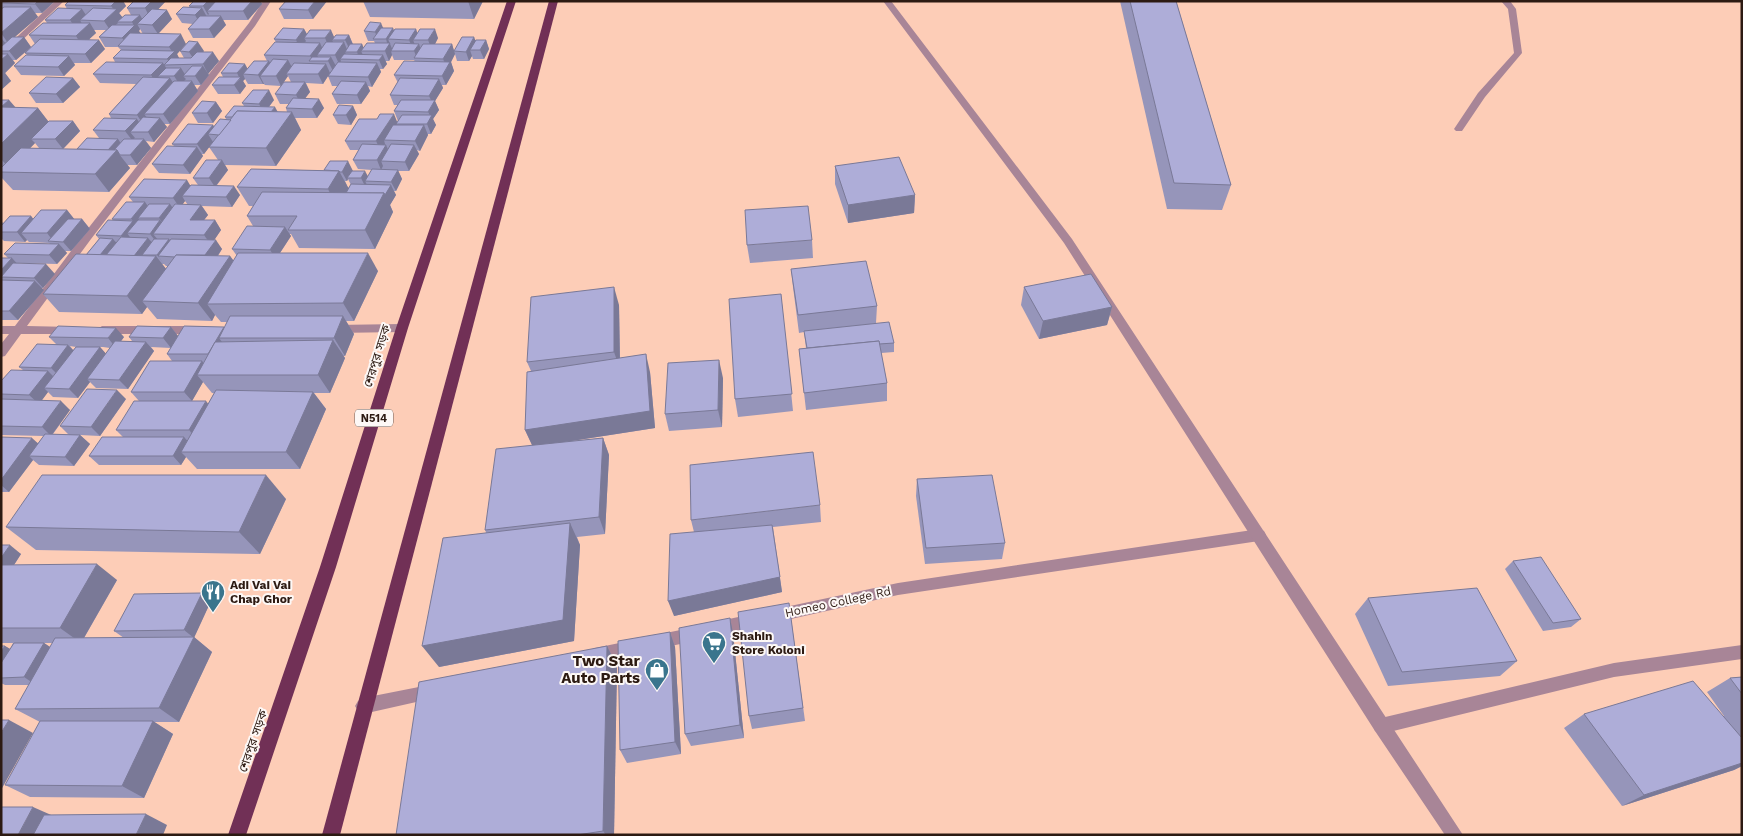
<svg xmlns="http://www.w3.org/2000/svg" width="1743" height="836" font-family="'Work Sans','Noto Sans Bengali',sans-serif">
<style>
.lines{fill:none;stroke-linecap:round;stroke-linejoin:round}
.minor{fill:#a88597;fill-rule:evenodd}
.tertiary{fill:#a88597;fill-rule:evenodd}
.trunk{fill:#713056;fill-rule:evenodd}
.wall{fill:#9695ba;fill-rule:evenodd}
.shaded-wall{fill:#7a7997}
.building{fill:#aeadd8;stroke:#7a7997}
.labels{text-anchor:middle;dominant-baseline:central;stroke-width:4;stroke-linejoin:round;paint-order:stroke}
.shield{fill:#fdf8f6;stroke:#6b5d56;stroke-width:1}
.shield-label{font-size:11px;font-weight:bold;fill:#2c1a12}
.street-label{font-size:12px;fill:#2c1a12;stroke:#fdf8f6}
.poi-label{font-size:12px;font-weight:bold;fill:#2c1a12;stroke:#fdf8f6;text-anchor:start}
.near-poi-label{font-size:15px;font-weight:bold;fill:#2c1a12;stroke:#fdf8f6;text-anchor:end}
</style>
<rect width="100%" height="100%" fill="#fdcdb7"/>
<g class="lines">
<!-- minor -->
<g class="minor">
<polygon points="55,1 64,1 1,60 1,52"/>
<polygon points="263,1 271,1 255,26 91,239 27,326 72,327 78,331 76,334 21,334 5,356 1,357 1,344 9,334 1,334 1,326 15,326 83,235 249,23"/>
<polygon points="1501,1 1510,1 1516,9 1522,53 1485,97 1462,131 1456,131 1454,129 1478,93 1514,53 1508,9"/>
<polygon points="402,324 408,328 402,332 334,333 328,329 334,325"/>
<polygon points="102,326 199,326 205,330 199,334 102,334 96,330"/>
<polygon points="1259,529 1264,531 1266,535 1264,539 1259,541 898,595 715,636 710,634 708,629 710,624 715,622 898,583"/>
<polygon points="695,627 700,629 702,634 700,639 695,641 656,649 651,647 649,642 651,637 656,635"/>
<polygon points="634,640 639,642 641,647 639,652 634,654 595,662 590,660 587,655 590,650 595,648"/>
<polygon points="1742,645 1742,659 1614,677 1381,734 1375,731 1373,726 1375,721 1381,718 1614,663"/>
<polygon points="434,684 439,686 442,691 439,696 434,698 363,714 358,711 355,706 358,701 363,698"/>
</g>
<!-- tertiary -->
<polygon class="tertiary" points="883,1 891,1 1072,239 1463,835 1445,835 1375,731 1064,243"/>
<!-- trunk -->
<g class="trunk">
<polygon points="507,1 516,1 408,328 336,567 246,835 228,835 320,567 396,328"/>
<polygon points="549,1 558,1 340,835 322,835"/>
</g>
</g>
<!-- wall -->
<g class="wall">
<polygon points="1,1 55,1 42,13 35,13 38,17 14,37 24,37 31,47 16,60 13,60 15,63 5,73 11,81 1,90"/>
<path d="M69,1H123L126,6L119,13L122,17L131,15L127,8L134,1H166L158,9L172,19L158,34H143L140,29L139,31L140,34L186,44L177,54L179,58H184L180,51H204L203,52L219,61L208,74L209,75L201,85H194L198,91L170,124H164L167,127L154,142L146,141L151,148L137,165H127L130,168L109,192L13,190L1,177V100H9L15,108H38L48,122L73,121L80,131L63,149H77L99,138L93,130L111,118L109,114L136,84L100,83L93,74L115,62L113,58L121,50L118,47H105L99,37L106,30H94L96,33L89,39L105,49L91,63H74L75,65L64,76L21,75L14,66L27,55L25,53L35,44L29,35L47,23L45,20L67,9L65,5ZM35,143L39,148H30Z"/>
<polygon points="170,1 261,1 262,4 248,20 223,20 226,25 214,38 193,38 188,29 193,24 182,23 176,14 190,7 189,6 193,2"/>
<polygon points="327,1 313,19 284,19 279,9"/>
<polygon points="363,1 483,1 474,19 370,17"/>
<polygon points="1120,1 1176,1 1231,185 1222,210 1167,209"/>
<path d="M383,28L394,30L416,29L417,33L438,38L435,44H452L454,51L475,40H486L489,49L484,59H473L472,56L469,61H457L455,54L451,62L454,71L446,85H442L443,88L435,101L439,110L433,119L436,125L431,134H428V135L420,151L417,150L419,154L409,171H398L402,179L396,191H394L396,195L390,205L393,212L375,249L299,248L291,234H289L291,236L280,253L378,271L354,321H346L354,334L345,356H343L345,358L330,393H314L326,409L300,469H197L186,457L181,465H99L89,456L123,437L116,430L139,401L131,392L172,361L167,354L171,348L151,347L154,351L128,389L96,388L90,382L78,398L53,397L48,392L42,400L70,410L53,434L69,435L60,426L126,399L100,436L80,435L90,444L74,466L39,465L33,460L9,492H1V437L38,443L44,436L1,435V381L23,370L19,367L57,345L49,337H124L121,341H132L129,337L171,327L178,336L224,327H225L227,322H221L215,315L212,321L157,319L147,307L142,314L59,312L43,294L86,255L99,239L96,235L113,220L112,219L133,202L129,197L190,185H198L193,178L218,160L209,147L213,142L204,154H202L203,156L190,174L159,173L152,164L174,146L172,144L213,125L214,127L226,119L225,117L244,106L242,103L274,100L269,107L278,112H287L286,108L289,104H280L275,94L291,82L288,76L281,86L265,85L264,84H248L245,79L243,81L246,86L240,94H218L212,85L223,77L221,73L248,69L267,61L264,55L276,42L274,39L304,29L307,34L334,37L349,35L353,44H362L363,48L375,43L374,41H368L364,31ZM392,55L394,60H415L394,75L398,83L390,95L394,105H398L394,111L398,121V122L345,141L350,150H359L353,160L358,169L372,170L368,177L353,171L251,169L237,187L249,206H253L247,216L253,226L232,249L237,256L234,261L230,256H218L222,249L214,240L221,230L215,220H204L208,215L202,206L232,207L240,195L217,185L228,170L225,165L276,166L301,130L295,118H317L324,108L305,98L310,92L306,83L323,84L328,76L332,86H338L332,94L337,104H361L370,91L368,86L372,87L381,72L380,69H383L387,64L385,61H389ZM348,179L351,185L348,188L345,181H347ZM185,201L188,205H182ZM162,264H164L166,266H168L166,269ZM70,346L76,347L73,350ZM100,347H103L110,348L106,354ZM203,382L212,393H214L208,404L192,401Z"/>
<polygon points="73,78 80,87 63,103 36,103 29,93"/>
<polygon points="216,102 222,111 213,123 198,123 192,113"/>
<polygon points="353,106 357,115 351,125 338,124 333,115"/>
<polygon points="835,166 915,195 914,213 848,223 835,184"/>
<polygon points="67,210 74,219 82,219 90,229 71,251 65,251 67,253 57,264 17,263 55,274 43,288 41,288 44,290 18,320 1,320 1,258 8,258 4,254 50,244 49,243 29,242 27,240 25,242 4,241 1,238 1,221 3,223 31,216 33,219"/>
<polygon points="812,240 813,258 750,263 747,245"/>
<polygon points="791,269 877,306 876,323 894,343 894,352 881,353 887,383 887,401 806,410 799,349 806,348 804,332 799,333 793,287"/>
<polygon points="1024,287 1112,307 1107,325 1039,339 1021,305"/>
<polygon points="781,294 793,411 738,417 735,399"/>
<polygon points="619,305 620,358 650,372 655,428 571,441 603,438 609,455 605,534 577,537 580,545 574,641 439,667 486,532 485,530 532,445 525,430 531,371 527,362"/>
<polygon points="723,378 722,427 669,431 665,414"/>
<polygon points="917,479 1005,543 1002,559 925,564 916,496"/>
<polygon points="286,499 260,554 36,550 6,527"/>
<polygon points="820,505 821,522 773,527 782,592 674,616 694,532 691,520"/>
<path d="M1,545L21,554L14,565L117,580L84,638H124L114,631L202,593L211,601L194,637L212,652L179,722H154L173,734L144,798L30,797L5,785L40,722L15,709L29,685H5L1,683V646H5L10,649L13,643H1ZM37,643H53L50,647L44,643Z"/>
<polygon points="1513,561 1581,619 1571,627 1543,631 1505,569"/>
<polygon points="1368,598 1517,661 1500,676 1388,686 1355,614"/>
<polygon points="789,603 805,721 752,729 749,716"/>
<polygon points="730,618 733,633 744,738 691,746 685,734"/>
<polygon points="670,632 675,647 681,754 627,763 620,750"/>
<polygon points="607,646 617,666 614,835 396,835"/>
<polygon points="1742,677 1742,766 1734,770 1622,806 1564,728 1584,714 1724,716 1707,692 1730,678"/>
</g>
<!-- shaded-wall -->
<g class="shaded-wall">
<polygon points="38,1 55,1 42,13 35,4"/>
<polygon points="116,1 123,1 126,6 119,13 123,18 117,22 118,23 110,30 104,21 115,11 111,6"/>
<polygon points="152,1 166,1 150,18 145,8"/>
<polygon points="208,1 217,1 207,11 209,14 208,15 203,6"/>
<polygon points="252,1 261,1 262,4 248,20 243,11"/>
<polygon points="315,1 327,1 313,19 308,10"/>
<polygon points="468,1 483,1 474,19"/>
<polygon points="31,7 38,17 8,43 1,33"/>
<polygon points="202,8 207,17 200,24 195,15"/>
<polygon points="82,9 88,18 80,20 82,24 76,29 70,20"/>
<polygon points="167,10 172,19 158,34 152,25"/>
<polygon points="140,15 145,24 137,24 140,29 139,31 141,34 128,46 122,38 134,26 132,22"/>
<polygon points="221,16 226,25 214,38 209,29"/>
<polygon points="90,23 96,33 82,46 76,36"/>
<polygon points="381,23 385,32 378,39 375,32"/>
<polygon points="393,28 397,37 388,39 393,51 391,51 392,55 389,61 385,51 388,46 386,39"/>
<polygon points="304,29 309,38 304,38 306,41 300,49 296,40"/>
<polygon points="416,29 419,39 413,40 415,45 413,49 409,40"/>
<polygon points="435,29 438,38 432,50 428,40"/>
<polygon points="331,30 335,39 332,40 333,42 329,47 325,38"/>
<polygon points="181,34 186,44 177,54 180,60 171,65 167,59 173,53 169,47"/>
<polygon points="349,35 353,45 350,50 345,40"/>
<polygon points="24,37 31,47 16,60 9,51"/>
<polygon points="474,37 478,46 470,50 472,56 469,61 466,52"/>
<polygon points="1,38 8,46 1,51"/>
<polygon points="99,40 105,49 91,63 85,54"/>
<polygon points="486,40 489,49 484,59 480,50"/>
<polygon points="198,42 204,51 195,61 189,52"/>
<polygon points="344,42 348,52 345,52 346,55 340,59 341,61 339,64 335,55"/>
<polygon points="320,43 324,52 317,55 319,59 313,61 310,56"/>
<polygon points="362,44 365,51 361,51 364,57 360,60 357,52"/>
<polygon points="419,44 422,53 417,58 414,51"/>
<polygon points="452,44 455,54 451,62 454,71 446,85 442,76 447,68 443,59"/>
<polygon points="213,52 219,61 208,74 203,64"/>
<polygon points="8,54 15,63 5,73 11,81 1,90 1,60"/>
<polygon points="383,55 387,64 383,69 379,60"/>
<polygon points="69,56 75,65 64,76 58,67"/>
<polygon points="331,57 336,66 333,71 328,61"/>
<polygon points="288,60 293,69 286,74 288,76 281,86 276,76"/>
<polygon points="269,61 274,70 260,76 264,84 263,84 258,75"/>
<polygon points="163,63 169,72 158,76 161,80 157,85 151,75"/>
<polygon points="377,63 381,72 372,87 368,77"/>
<polygon points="245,64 250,73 243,74 245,79 243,81 246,86 240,94 234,85 240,79 237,73"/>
<polygon points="326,64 330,73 323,84 318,74"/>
<polygon points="203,66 209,75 201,85 195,76"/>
<polygon points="181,68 186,76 183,76 186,79 180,85 174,76"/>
<polygon points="73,78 80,87 63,103 56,94"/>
<polygon points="170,78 176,87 144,114 148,119 143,124 137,115"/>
<polygon points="439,79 443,88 435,101 439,110 433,119 436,125 431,134 427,124 431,117 428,112 433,104 429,96"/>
<polygon points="192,81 198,91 170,124 163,114"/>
<polygon points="305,82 310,92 301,104 296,95"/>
<polygon points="366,82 370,91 361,104 357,95"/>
<polygon points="269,90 274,100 264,113 259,104"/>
<polygon points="319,99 324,108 317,118 312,109"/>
<polygon points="9,100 17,109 1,107"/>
<polygon points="216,102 222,111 213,123 207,113"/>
<polygon points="353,106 357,115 351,125 346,115"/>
<polygon points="275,107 280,116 267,118"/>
<polygon points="38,108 52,126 31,139 35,143 10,169 1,159 1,144"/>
<polygon points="292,112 301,130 276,166 266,148"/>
<polygon points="394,114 398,124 396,124 397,125 384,140 385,144 381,151 376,141"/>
<polygon points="160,118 167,127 154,142 148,132"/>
<polygon points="137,119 143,128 130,132 135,138 132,140 125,131"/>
<polygon points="73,121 80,131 63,149 55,139"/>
<polygon points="213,125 219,134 208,134 213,142 204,154 197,144"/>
<polygon points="424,125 428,135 420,151 415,141"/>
<polygon points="118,139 124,148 119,154 130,168 109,192 95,174 104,154"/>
<polygon points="144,139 151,148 137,165 130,155"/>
<polygon points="386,145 390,154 381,161 383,166 381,170 377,160"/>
<polygon points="414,145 419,154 409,171 405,162"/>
<polygon points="197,147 203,156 190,174 183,165"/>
<polygon points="222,160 228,170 215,187 209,178"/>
<polygon points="348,161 353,171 347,178 348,179 347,181 342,172"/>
<polygon points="398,170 402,179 396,191 391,182"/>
<polygon points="339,171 349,189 337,208 328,189"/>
<polygon points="365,171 370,180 365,181 367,185 366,188 361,178"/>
<polygon points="187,180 193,190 182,196 185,201 180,208 173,198"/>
<polygon points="391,185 396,195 390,205 393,212 375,249 365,230 384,193"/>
<polygon points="234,186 240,195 232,207 226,197"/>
<polygon points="915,195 914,213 848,223 848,205"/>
<polygon points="145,202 152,212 138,218 142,224 127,233 132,240 128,245 121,236 133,221 131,219"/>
<polygon points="170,204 177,214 166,228 159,218"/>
<polygon points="201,205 208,215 197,229 190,220"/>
<polygon points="67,210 75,220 54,242 47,233"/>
<polygon points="31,216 39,226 21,233 27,240 25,242 17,232"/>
<polygon points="82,219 90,229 71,251 63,242"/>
<polygon points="160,220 167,230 153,234 159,241 157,243 150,234"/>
<polygon points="215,220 221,230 211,245 204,235"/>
<polygon points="285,227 291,236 276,259 270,250"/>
<polygon points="148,238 156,247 142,255 146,260 133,257"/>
<polygon points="113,239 121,248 114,256 99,256"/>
<polygon points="169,239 176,248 158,256 164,264 157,255"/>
<polygon points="216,240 222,249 210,267 203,257"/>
<polygon points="59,244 67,253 57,264 49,255"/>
<polygon points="368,253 378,271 354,321 343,303"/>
<polygon points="156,256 170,274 142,301 147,307 142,314 127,296"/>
<polygon points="230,256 243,274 207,304 215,315 212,321 198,303"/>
<polygon points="12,258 21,268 1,277 1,270"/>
<polygon points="46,264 55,274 43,288 34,278"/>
<polygon points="35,281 44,290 18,320 9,311"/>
<polygon points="614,287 619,305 620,369 614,352"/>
<polygon points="1112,307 1107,325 1039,339 1043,321"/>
<polygon points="343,316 354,334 345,356 334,338"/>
<polygon points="171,327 178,336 171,348 163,338"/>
<polygon points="224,327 231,336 219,338 225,346 215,363 208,354"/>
<polygon points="116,328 124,337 116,348 108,338"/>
<polygon points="333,340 345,358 330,393 318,375"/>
<polygon points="146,342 154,351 128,389 119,380"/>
<polygon points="68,345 77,354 60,377 51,368"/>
<polygon points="100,347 108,356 87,379 90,382 78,398 69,389"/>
<polygon points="646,354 650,372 655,428 533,447 525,430"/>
<polygon points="719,360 723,378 722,427 718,410"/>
<polygon points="202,361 209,370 197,375 203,382 192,401 184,392"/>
<polygon points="48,371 57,380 44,388 48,392 39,404 29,395"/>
<polygon points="117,390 126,399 100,436 91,427"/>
<polygon points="313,392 326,409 300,469 286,452"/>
<polygon points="61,401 70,410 51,436 42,427"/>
<polygon points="206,401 213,410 197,439 189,430"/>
<polygon points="80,435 90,444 74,466 65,457"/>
<polygon points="184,437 192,446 181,452 186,457 181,465 173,456"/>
<polygon points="32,438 42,447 29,456 33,460 9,492 1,485 1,480"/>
<polygon points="603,438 609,455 605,534 599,517"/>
<polygon points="266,475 286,499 260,554 239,532"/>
<polygon points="570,523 580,545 574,641 439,667 422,646"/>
<polygon points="772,525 782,592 674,616 668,601"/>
<polygon points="10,545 21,554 3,582 1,580 1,558"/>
<polygon points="97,564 117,580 81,643 60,628"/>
<polygon points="202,593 211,601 194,638 184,630"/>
<polygon points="730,618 733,633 744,738 740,725"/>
<polygon points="670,632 675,647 681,754 675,742"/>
<polygon points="194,637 212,652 179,722 159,708"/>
<polygon points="44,643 56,651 36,685 24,677"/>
<polygon points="5,646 17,653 1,678 1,651"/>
<polygon points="607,646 617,666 614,835 606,835 603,831"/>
<polygon points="9,720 33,733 1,790 1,733"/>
<polygon points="153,721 173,734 144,798 122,786"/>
<polygon points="1742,763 1742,766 1734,770 1622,806 1644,795"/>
<polygon points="33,807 58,818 49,835 18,835"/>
<polygon points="146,814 167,825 163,835 136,835"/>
</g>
<!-- building -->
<g class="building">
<polygon points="1,1 38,1 35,4 1,3"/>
<polygon points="69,1 116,1 111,6 65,5"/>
<polygon points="134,1 152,1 145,8 127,8"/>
<polygon points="194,1 208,1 203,6 189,6"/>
<polygon points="216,1 252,1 243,11 207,11"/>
<polygon points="286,1 315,1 308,10 279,9"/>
<polygon points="1130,1 1176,1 1231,185 1174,183"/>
<polygon points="4,7 31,7 1,33 1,9"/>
<polygon points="183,7 202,8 195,15 176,14"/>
<polygon points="58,8 82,9 70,20 45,20"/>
<polygon points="93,8 117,9 104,21 80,20"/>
<polygon points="152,9 167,10 152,25 137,24"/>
<polygon points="125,15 140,15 132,22 117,22"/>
<polygon points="200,16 221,16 209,29 188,29"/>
<polygon points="370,22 381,23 375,32 364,31"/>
<polygon points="43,23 90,23 76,36 29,35"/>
<polygon points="112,25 135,25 122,38 99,37"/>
<polygon points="283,28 304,29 296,40 274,39"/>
<polygon points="381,28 393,28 386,39 373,39"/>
<polygon points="395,29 416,29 409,40 388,39"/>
<polygon points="420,29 435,29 428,40 413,40"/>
<polygon points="310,30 331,30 325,38 304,38"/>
<polygon points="130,33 181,34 169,47 118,46"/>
<polygon points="336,35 349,35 345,40 332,40"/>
<polygon points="12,37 24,37 9,51 1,51 1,47"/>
<polygon points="462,37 474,37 466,52 454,51"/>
<polygon points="40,39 99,40 85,54 25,53"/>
<polygon points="476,40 486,40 480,50 470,50"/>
<polygon points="189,41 198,42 189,52 180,51"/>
<polygon points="275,42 320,43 310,56 264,55"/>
<polygon points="326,42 344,42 335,55 317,55"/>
<polygon points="367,43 390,43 385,51 361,51"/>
<polygon points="395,43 419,44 414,51 391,51"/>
<polygon points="350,44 362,44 357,52 345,52"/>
<polygon points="423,44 452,44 443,59 414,58"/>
<polygon points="121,50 175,51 167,59 113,58"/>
<polygon points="197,52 213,52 203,64 164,65 171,58 191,58"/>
<polygon points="1,54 8,54 1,60"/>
<polygon points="344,54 383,55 379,60 340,59"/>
<polygon points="26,55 69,56 58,67 14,66"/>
<polygon points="312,57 331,57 328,61 309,61"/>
<polygon points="273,59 288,60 276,76 260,76"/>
<polygon points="254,61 269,61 258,75 243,74"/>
<polygon points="404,61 450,62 442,76 394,75"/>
<polygon points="106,62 163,63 151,75 93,74"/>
<polygon points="338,62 377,63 368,77 328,76"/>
<polygon points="229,63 245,64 237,73 221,73"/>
<polygon points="294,63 326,64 318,74 286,74"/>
<polygon points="192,66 203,66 195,76 183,76"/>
<polygon points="166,68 181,68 174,76 158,76"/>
<polygon points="46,77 73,78 56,94 29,93"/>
<polygon points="143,77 170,78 137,115 109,114"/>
<polygon points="219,77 241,77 234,85 212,85"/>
<polygon points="400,78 439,79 429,96 390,95"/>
<polygon points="174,81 192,81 163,114 144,114"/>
<polygon points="341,81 366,82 357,95 332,94"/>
<polygon points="284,82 305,82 296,95 275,94"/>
<polygon points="253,90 269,90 259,104 242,103"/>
<polygon points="293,98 319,99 312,109 286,108"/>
<polygon points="1,100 9,100 1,107"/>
<polygon points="401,100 435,100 428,112 394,111"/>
<polygon points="202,101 216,102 207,113 192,113"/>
<polygon points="339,105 353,106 346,115 333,115"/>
<polygon points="234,106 275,107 271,112 237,111 232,117 225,117"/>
<polygon points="1,107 38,108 1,144"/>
<polygon points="237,111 292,112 266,148 209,147"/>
<polygon points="380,114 394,114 376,141 345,141 359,119 377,119"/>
<polygon points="402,115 432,115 427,124 396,124"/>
<polygon points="143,117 160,118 148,132 130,132"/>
<polygon points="104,118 137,119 125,131 93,130"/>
<polygon points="220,119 231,120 219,135 208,134"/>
<polygon points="49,121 73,121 55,139 31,139"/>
<polygon points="188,124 213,125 197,144 172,144"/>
<polygon points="393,125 424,125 415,141 384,140"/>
<polygon points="87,138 118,139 108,150 77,149"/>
<polygon points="124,139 144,139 130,155 120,155 117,150 114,150"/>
<polygon points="362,144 386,145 377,160 353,160"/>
<polygon points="391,144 414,145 405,162 381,161"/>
<polygon points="167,146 197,147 183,165 152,164"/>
<polygon points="21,148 117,150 95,174 1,172 1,168"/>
<polygon points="899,157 915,195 848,205 835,166"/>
<polygon points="206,160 222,160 209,178 193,178"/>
<polygon points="330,161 348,161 342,172 340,172 339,171 324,170"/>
<polygon points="251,169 339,171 328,189 237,187"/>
<polygon points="372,169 398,170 391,182 365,181"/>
<polygon points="352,171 365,171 361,178 347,178"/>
<polygon points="144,179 187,180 173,198 129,197"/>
<polygon points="351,184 391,185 385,195 384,193 346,193"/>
<polygon points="191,185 234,186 226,197 182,196"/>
<polygon points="262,192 384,193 365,230 288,230 297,216 247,216"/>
<polygon points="126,202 145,202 131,219 112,219"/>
<polygon points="149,204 170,204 159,218 138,218"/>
<polygon points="175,204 201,205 190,220 215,220 204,235 153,234"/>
<polygon points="808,206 812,240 747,245 745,210"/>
<polygon points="41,210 67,210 47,233 21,233"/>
<polygon points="10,216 31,216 17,232 1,232 1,226"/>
<polygon points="68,219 82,219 63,242 48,241"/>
<polygon points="108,220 133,221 121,236 96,235"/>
<polygon points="138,220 160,220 150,234 127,233"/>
<polygon points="247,226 285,227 270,250 232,249"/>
<polygon points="121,237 148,238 134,256 106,255"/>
<polygon points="100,238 113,239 100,255 86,255"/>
<polygon points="154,239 169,239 157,255 142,255"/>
<polygon points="171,239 216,240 205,255 176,255 175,257 158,256"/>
<polygon points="15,243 59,244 49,255 4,254"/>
<polygon points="238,253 368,253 343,303 207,304"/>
<polygon points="76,254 156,256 127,296 43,294"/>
<polygon points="176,255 230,256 198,303 142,301"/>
<polygon points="1,258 12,258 1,270"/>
<polygon points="866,261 877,306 798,315 791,269"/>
<polygon points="13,263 46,264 34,278 1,277"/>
<polygon points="1091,274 1112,307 1043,321 1024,287"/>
<polygon points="1,280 35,281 9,311 1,311"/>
<polygon points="614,287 614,352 527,362 531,297"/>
<polygon points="781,294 792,394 735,399 729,299"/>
<polygon points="230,316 343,316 334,338 219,338"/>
<polygon points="889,322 894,343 879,344 879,341 807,348 804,331"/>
<polygon points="58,326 116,328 108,338 49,337"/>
<polygon points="137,326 171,327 163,338 129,337"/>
<polygon points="184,326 224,327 208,354 167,354"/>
<polygon points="333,340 318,375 197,375 215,342"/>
<polygon points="115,341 146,342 119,380 87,379"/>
<polygon points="879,341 887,383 804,393 799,349"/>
<polygon points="37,344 68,345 51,368 19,367"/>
<polygon points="76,347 100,347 69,389 44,388"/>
<polygon points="646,354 650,411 525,430 527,372"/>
<polygon points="719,360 718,410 665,414 668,363"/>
<polygon points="150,361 202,361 184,392 131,392"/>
<polygon points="11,370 48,371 29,395 1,394 1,381"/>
<polygon points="87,389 117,390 91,427 60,426"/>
<polygon points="216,390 313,392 286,452 181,452"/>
<polygon points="1,399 61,401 42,427 1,426"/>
<polygon points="134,401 206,401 189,430 116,430"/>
<polygon points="45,434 80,435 65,457 29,456"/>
<polygon points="1,437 32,438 1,480"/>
<polygon points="102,437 184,437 173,456 89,456"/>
<polygon points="603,438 599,517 485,530 496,449"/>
<polygon points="813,452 820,505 691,520 690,465"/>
<polygon points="42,475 266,475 239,532 6,527"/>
<polygon points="992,475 1005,543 926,548 917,479"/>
<polygon points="570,523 563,620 422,646 443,538"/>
<polygon points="772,525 780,577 668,601 670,534"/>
<polygon points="1,545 10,545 1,558"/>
<polygon points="1541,557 1581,619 1553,623 1513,561"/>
<polygon points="97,564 60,628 1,628 1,565"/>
<polygon points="1477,588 1517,661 1402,672 1368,598"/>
<polygon points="202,593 184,630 114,631 134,594"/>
<polygon points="789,603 803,708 749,716 738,612"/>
<polygon points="730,618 740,725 685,734 679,628"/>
<polygon points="670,632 675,742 620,750 618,641"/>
<polygon points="194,637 159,708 15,709 55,638"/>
<polygon points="14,643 44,643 24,677 1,678 1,663"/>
<polygon points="1,646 5,646 1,651"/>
<polygon points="607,646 603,831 577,835 396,835 419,682"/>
<polygon points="1742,677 1742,694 1730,678"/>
<polygon points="1693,681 1742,738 1742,763 1644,795 1584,714"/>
<polygon points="1,720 9,720 1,733"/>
<polygon points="40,721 153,721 122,786 5,785"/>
<polygon points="1,807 33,807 18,835 1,835"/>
<polygon points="146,814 136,835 33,835 44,815"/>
</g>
<!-- icons -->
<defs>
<g id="restaurant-pin" transform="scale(1.25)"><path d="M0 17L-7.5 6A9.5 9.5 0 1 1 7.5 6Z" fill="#3a758d" stroke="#fdf8f6"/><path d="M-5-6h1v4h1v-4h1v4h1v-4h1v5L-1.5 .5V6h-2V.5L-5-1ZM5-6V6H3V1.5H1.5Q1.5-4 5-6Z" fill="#fff"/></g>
<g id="supermarket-pin" transform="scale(1.25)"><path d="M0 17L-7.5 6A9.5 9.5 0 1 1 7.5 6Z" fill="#3a758d" stroke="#fdf8f6"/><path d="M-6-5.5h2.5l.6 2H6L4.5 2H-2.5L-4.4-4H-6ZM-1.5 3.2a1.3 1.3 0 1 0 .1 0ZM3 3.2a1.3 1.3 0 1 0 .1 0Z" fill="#fff"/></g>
<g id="shop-pin" transform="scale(1.25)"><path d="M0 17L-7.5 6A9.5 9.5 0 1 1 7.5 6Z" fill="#3a758d" stroke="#fdf8f6"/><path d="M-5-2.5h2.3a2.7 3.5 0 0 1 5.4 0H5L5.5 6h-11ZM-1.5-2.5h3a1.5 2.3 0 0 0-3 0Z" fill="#fff"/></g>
</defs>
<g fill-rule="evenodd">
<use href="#restaurant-pin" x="213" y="592"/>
<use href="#supermarket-pin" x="714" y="643"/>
<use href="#shop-pin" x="657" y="670"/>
</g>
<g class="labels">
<!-- shield labels -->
<rect class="shield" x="355" y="409.5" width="38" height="17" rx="4"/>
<g class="shield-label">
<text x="374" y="418">N514</text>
</g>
<!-- street labels -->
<g class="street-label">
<text transform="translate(377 356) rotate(-73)">শেরপুর সড়ক</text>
<text transform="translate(838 602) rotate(-12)">Homeo College Rd</text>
<text transform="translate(253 741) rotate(-71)">শেরপুর সড়ক</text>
</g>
<!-- poi labels -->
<g class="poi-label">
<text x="230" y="585">Adi Vai Vai<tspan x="230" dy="14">Chap Ghor</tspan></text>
<text x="732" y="636">Shahin<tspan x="732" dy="14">Store Koloni</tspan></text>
</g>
<!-- near-poi labels -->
<g class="near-poi-label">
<text x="640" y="661">Two Star<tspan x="640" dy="17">Auto Parts</tspan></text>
</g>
</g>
<!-- border -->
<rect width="1743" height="836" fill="none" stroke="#2c1a12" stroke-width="5"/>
</svg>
